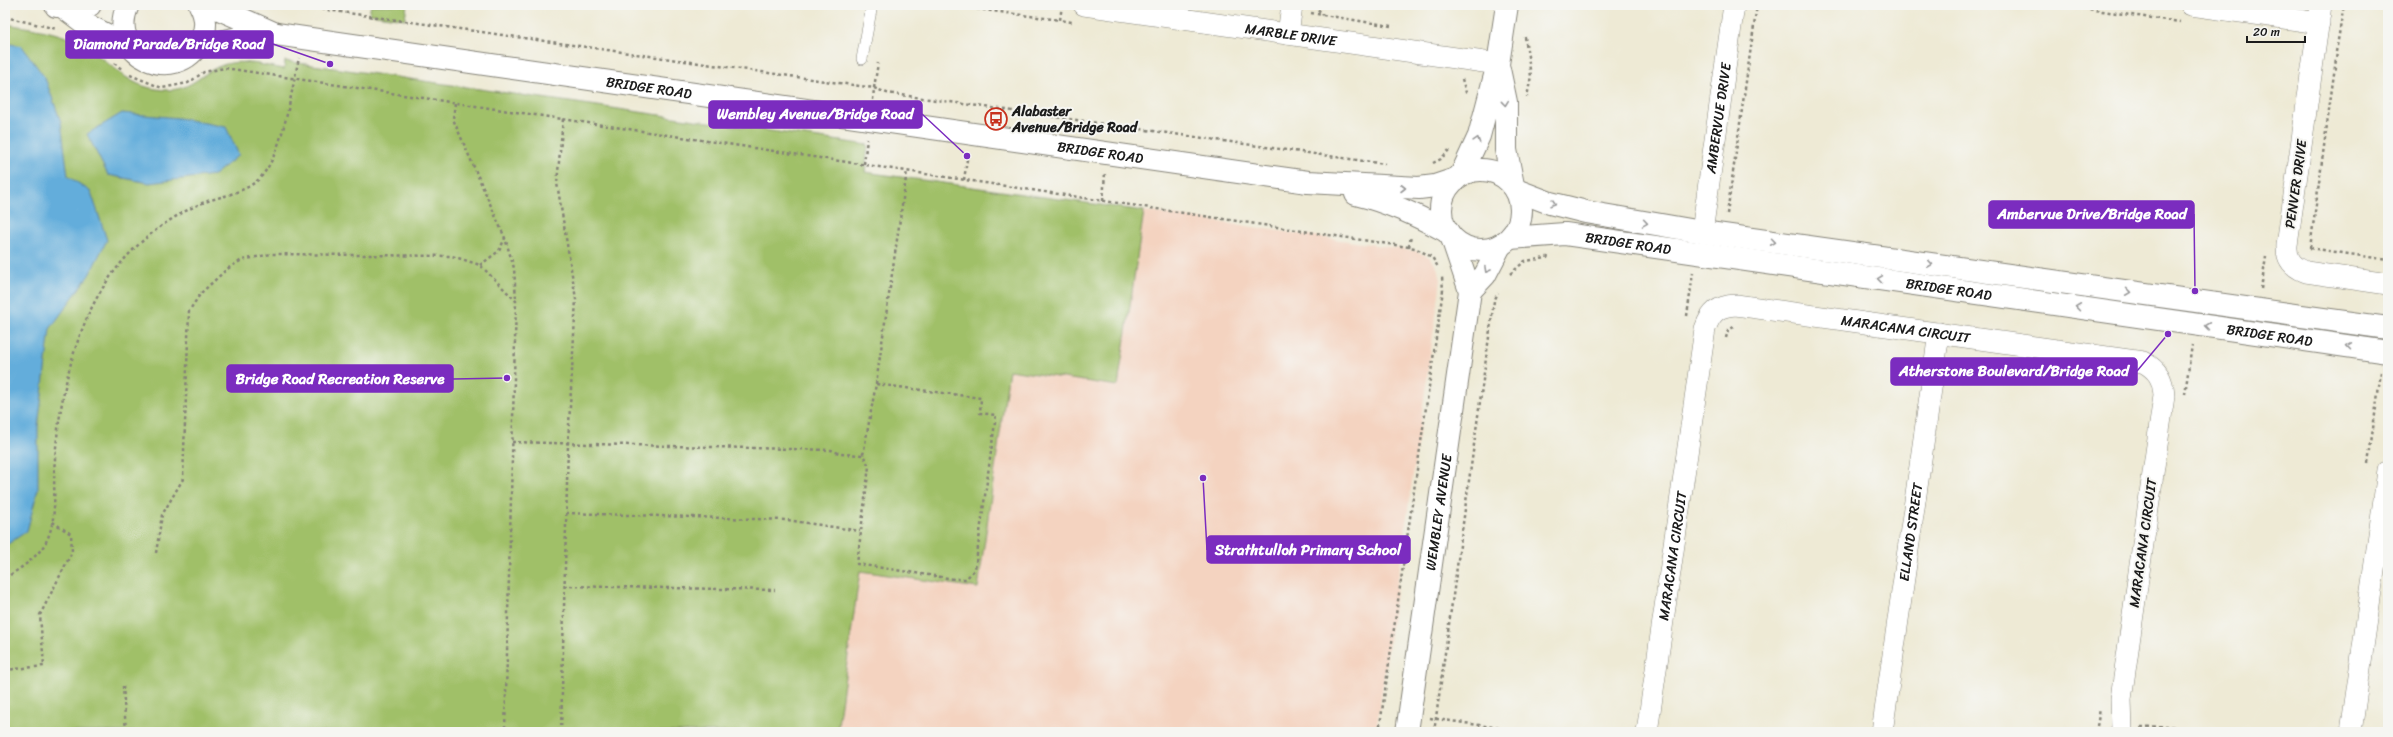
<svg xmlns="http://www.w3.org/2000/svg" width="2393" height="737" font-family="Sriracha,sans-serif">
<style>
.built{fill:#f4d3c0}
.green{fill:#a0c068;stroke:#5e6e42}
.water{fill:#64addb;stroke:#40647c}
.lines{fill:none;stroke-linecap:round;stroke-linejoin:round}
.service-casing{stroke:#858378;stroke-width:12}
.minor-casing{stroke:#858378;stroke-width:22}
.tertiary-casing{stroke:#858378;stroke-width:24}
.path{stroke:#858378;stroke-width:2.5;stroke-dasharray:3 3;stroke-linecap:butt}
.service{stroke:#fff;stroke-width:11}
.minor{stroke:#fff;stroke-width:21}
.tertiary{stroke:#fff;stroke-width:22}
.oneway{stroke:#999}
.labels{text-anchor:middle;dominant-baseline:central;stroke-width:4;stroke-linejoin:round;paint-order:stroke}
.street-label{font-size:14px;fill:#1c1c1c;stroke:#f6f6f2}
.poi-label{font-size:14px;font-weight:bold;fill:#1c1c1c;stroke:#f6f6f2;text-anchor:start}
.leader{fill:none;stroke:#7b2cbf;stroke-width:1.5}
.callout-dot{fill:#7b2cbf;stroke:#f6f6f2;stroke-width:1.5}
.callout{fill:#7b2cbf;stroke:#7b2cbf;stroke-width:1.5}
.callout-label{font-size:15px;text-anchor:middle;font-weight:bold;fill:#fff}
</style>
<rect width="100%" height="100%" fill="#f6f6f2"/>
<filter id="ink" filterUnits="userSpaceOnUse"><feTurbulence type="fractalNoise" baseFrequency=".025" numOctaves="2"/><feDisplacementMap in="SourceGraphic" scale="8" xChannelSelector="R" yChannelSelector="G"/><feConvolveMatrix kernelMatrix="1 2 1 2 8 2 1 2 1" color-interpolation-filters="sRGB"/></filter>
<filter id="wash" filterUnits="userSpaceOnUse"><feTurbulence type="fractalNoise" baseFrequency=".012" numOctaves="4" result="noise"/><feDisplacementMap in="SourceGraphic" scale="16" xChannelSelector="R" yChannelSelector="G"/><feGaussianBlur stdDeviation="0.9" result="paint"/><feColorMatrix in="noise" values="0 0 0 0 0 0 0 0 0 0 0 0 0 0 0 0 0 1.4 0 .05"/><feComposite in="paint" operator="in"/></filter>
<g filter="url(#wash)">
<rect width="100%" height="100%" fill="#eeead5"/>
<!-- built -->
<polygon class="built" points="1144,211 1416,251 1431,258 1439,271 1441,280 1376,732 837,732 860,571 978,587 1009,370 1118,385"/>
<!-- green -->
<g class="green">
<polygon points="371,5 407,5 405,19 369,14"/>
<path d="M5,24C31,28 58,31 81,44C108,59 125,85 156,89C193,95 199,71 226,64C244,59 266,66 284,69L285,61L868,145L865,172L1144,211L1118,386L1009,370L978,588L860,571L837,732H5Z"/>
</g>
<!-- water -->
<g class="water">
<polygon points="5,43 22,46 45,78 61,122 68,176 91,192 107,240 89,275 50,329 38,427 38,489 27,531 5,546 5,263 8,257 5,193"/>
<polygon points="122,113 179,118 226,127 239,155 214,175 149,183 108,175 87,134"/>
</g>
</g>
<g filter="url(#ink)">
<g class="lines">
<!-- service casing -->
<g class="service-casing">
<polyline id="service" points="862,59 872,5"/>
</g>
<!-- minor casing -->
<g class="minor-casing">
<g id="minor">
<path id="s1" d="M1084,5L1498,64"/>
<polyline points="2191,5 2319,23"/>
<path d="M2321,5L2287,245C2286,260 2293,267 2306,272L2388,284"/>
<polyline points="1288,34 1292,5"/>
<path id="s2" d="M1702,232L1734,5"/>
<path id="s3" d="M1647,732L1705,329C1711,312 1718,306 1736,305L2143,362C2158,370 2163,379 2164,396L2121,699L2122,732"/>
<path id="s4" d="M1882,732L1939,333"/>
<polyline points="2351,732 2388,471"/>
</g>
</g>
<!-- tertiary casing -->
<g class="tertiary-casing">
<g id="tertiary">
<path d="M128,5C105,54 176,88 201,40C207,29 206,16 200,5"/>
<polyline points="210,5 276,34"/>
<polyline points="56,6 90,5"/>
<polyline points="63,7 87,25 131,47"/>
<path id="s5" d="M197,47L234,39L276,34L1308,182L1419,188L1435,186L1456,179"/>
<polyline points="1499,69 1506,102 1506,150 1513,185"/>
<circle cx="1481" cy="210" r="40"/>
<polyline points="1461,175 1479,136 1498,64 1507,5"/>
<polyline points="1516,190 1550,203 1586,212 1702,232 2388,328"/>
<path d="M1356,194C1389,202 1418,216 1448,232"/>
<path id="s6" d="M1510,238L1565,234L2388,352"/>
<polyline points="1470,291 1485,275 1500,246"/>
<path id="s7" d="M1407,732L1470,291L1452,238"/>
</g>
</g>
<!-- path -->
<g class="path">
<polyline points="292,5 874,88 878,63"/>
<polyline points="947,5 1060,20"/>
<polyline points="1062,5 1060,20 1072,22"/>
<polyline points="1256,5 1273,7"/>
<polyline points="1314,5 1323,15"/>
<polyline points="2060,5 2180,22"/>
<polyline points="1311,13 1391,26"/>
<polyline points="5,17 57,29"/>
<polyline points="1525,37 1531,76 1527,97"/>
<polyline points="2336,52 2344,5"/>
<polyline points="114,63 123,70"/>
<polyline points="130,75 162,88 188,83 204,72 225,68 1415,248 1432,257 1438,267"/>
<polyline points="1462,79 1467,96"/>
<polyline points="873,100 874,88 887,93 1385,164"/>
<polyline points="455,103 453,119 505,238 514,268 516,300"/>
<polyline points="1433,163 1441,159 1449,150"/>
<polyline points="864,164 867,139"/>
<polyline points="964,180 968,153"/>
<polyline points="1103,201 1105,173"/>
<polyline points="1727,214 1757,5"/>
<polyline points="1409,247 1411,236"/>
<polyline points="2310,248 2337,52"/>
<polyline points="2310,248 2388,260"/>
<polyline points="480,265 499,251 505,238"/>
<polyline points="1510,274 1525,261 1547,258 1548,256"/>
<polyline points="2261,289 2266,257"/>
<polyline points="1687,316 1693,273"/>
<polyline points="1726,338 1728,330 1736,326"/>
<polyline points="876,384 907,171"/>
<polyline points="2185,394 2192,345"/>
<polyline points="512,442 831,450 841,454 863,455 869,466 857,564 954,579 966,579 975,569 996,415 980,413 981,398 876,384 863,455"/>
<polyline points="2368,464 2381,372"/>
<polyline points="566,513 787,520 860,531"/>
<polyline points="156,553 162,515 183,479 189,311 201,293 227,269 242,260 271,254 452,256 480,265 516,301 505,732"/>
<path d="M5,578C20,569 38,557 46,542C59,516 52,486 55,459C59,407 69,354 92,307C115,261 153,225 200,204C219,196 243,194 259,179C283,155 291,92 299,58"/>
<polyline points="564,586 775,590"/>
<polyline points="5,670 44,666 40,615 72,552 71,534 51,521"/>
<polyline points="123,686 126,732"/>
<polyline points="1430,718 1527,732"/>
<polyline points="2162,726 2162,732"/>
<polyline points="2141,727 2167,726 2212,732"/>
<polyline points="561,732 568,443 576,299 557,183 563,119"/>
<polyline points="1379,732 1443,290 1442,277"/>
<polyline points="1434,732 1494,301 1498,293"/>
<polyline points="2096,732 2100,709"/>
</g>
<!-- service -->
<use href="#service" class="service"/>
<!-- minor -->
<use href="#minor" class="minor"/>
<!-- tertiary -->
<use href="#tertiary" class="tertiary"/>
</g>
<!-- one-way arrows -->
<defs><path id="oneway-chevron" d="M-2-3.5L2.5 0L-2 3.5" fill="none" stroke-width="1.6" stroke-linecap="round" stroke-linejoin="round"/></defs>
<g class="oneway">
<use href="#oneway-chevron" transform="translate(1505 103) rotate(84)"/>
<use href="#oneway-chevron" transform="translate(1477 140) rotate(-72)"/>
<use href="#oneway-chevron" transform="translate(1403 188)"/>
<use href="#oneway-chevron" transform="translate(1553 203) rotate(17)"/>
<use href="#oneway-chevron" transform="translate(1645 223) rotate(9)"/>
<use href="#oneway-chevron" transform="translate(1773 242) rotate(8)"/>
<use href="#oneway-chevron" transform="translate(1930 264) rotate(8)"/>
<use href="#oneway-chevron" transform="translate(1487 270) rotate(119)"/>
<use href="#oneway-chevron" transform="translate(1880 279) rotate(-172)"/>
<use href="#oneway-chevron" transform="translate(2128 292) rotate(8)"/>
<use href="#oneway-chevron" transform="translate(2078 307) rotate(-172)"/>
<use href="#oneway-chevron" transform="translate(2207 326) rotate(-172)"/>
<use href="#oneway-chevron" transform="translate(2349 346) rotate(-172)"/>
</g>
</g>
<!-- icons -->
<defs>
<g id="bus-ring" transform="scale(1.15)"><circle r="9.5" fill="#f6f6f2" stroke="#c8321e" stroke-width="1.5"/><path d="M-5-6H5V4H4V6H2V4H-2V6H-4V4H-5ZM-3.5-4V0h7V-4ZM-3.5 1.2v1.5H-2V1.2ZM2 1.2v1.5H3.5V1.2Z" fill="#c8321e"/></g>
</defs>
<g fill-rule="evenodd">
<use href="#bus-ring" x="996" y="119"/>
</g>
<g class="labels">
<!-- street labels -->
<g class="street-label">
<text stroke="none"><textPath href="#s1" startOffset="209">MARBLE DRIVE</textPath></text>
<text stroke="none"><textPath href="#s5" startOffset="457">BRIDGE ROAD</textPath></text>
<text stroke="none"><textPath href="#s2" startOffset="115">AMBERVUE DRIVE</textPath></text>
<text stroke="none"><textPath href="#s5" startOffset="913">BRIDGE ROAD</textPath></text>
<text transform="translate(2296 184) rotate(-82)">PENVER DRIVE</text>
<text stroke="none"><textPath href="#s6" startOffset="119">BRIDGE ROAD</textPath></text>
<text stroke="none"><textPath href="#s6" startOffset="443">BRIDGE ROAD</textPath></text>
<text stroke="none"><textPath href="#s3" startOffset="621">MARACANA CIRCUIT</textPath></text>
<text stroke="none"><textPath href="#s6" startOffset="767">BRIDGE ROAD</textPath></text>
<text stroke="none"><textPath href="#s7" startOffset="222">WEMBLEY AVENUE</textPath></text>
<text stroke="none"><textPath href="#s4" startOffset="202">ELLAND STREET</textPath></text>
<text transform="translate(2143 543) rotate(-82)">MARACANA CIRCUIT</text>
<text stroke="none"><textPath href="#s3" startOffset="178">MARACANA CIRCUIT</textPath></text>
</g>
<!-- poi labels -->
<g class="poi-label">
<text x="1012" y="111">Alabaster<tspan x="1012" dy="16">Avenue/Bridge Road</tspan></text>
</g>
</g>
<!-- callouts -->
<path class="leader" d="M330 64L273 44M967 156L922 114M2195 291L2194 214M2168 334L2137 371M507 378L453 379M1203 478L1207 550"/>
<g class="callout-dot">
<circle cx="330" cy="64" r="4"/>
<circle cx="967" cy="156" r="4"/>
<circle cx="2195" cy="291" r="4"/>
<circle cx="2168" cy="334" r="4"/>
<circle cx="507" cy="378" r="4"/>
<circle cx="1203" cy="478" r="4"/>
</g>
<g class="callout">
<rect x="66" y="31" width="207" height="27" rx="4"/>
<rect x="709" y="101" width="213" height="27" rx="4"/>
<rect x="1989" y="201" width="205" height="27" rx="4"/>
<rect x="1891" y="358" width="246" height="27" rx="4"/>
<rect x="227" y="365" width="226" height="27" rx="4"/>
<rect x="1207" y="536" width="203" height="27" rx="4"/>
</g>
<g class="callout-label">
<text x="169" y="49">Diamond Parade/Bridge Road</text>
<text x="815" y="119">Wembley Avenue/Bridge Road</text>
<text x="2092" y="219">Ambervue Drive/Bridge Road</text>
<text x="2014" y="376">Atherstone Boulevard/Bridge Road</text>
<text x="340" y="384">Bridge Road Recreation Reserve</text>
<text x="1308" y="555">Strathtulloh Primary School</text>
</g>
<!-- margin -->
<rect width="2393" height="737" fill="none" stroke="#f6f6f2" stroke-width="20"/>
<!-- scale -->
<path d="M2247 36v6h58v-6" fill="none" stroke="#1c1c1c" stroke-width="2"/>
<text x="2253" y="36" font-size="12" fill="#1c1c1c" stroke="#f6f6f2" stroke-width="3" paint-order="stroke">20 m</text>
</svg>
